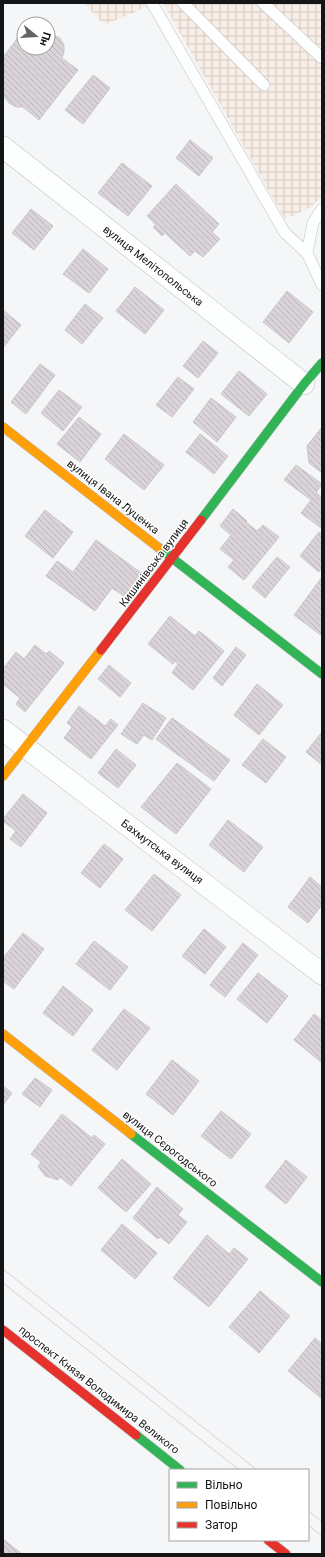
<svg xmlns="http://www.w3.org/2000/svg" width="325" height="1557" font-family="Roboto,sans-serif">
<style>
.industrial{fill:url(#industrial-grid)}
.building{fill:url(#building-back-hatch);stroke:#c8c8c9}
.lines{fill:none;stroke-linecap:round;stroke-linejoin:round}
.lane-casing{stroke:#bfc0c1;stroke-width:12}
.street-casing{stroke:#bfc0c1;stroke-width:22}
.fast-casing{stroke:#bfc0c1;stroke-width:10}
.slow-casing{stroke:#bfc0c1;stroke-width:10}
.jam-casing{stroke:#bfc0c1;stroke-width:10}
.lane{stroke:#fdfefe;stroke-width:11}
.street{stroke:#fdfefe;stroke-width:21}
.fast{stroke:#30b455;stroke-width:9}
.slow{stroke:#ff9f0a;stroke-width:9}
.jam{stroke:#e5322d;stroke-width:9}
.tram{stroke:#d3d3d4;stroke-width:1}
.labels{text-anchor:middle;dominant-baseline:central;stroke-width:3;stroke-linejoin:round;paint-order:stroke}
.street-label{font-size:11px;fill:#141516;stroke:#fff}
</style>
<defs>
<pattern id="industrial-grid" width="8" height="8" patternUnits="userSpaceOnUse"><rect width="8" height="8" fill="#f8eee6"/><path d="M0 4h8M4 0v8" fill="none" stroke="#d4cbc5"/></pattern>
<pattern id="building-back-hatch" width="6" height="6" patternUnits="userSpaceOnUse"><rect width="6" height="6" fill="#dad4d9"/><path d="M-1 5l2 2M0 0l6 6M5-1l2 2" fill="none" stroke="#bab5ba"/></pattern>
</defs>
<rect width="100%" height="100%" fill="#f4f6f8"/>
<!-- industrial -->
<g class="industrial">
<polygon points="84,3 156,3 104,25"/>
<polygon points="163,3 322,3 322,195 312,207 285,219"/>
</g>
<!-- building -->
<g class="building">
<polygon points="24,30 24,48 48,48 48,36 53,35 60,38 64,45 64,52 62,58 78,70 39,120 23,107 17,107 9,103 3,95 3,57"/>
<polygon points="93,75 110,88 83,124 65,110"/>
<polygon points="190,140 213,158 199,176 176,158"/>
<polygon points="122,163 152,186 128,216 98,193"/>
<polygon points="176,184 219,224 212,232 220,239 203,257 195,251 190,256 165,233 162,236 153,227 156,225 147,216"/>
<polygon points="31,209 53,226 34,250 12,233"/>
<polygon points="83,249 108,269 89,293 63,274"/>
<polygon points="135,287 164,310 145,334 116,311"/>
<polygon points="287,291 313,312 289,343 263,322"/>
<polygon points="85,304 103,318 82,344 65,330"/>
<polygon points="3,310 21,325 3,348"/>
<polygon points="203,341 218,353 198,378 183,366"/>
<polygon points="40,364 55,375 26,414 11,402"/>
<polygon points="239,371 267,394 249,416 221,394"/>
<polygon points="178,377 194,389 172,417 156,405"/>
<polygon points="59,390 82,407 63,431 41,413"/>
<polygon points="211,398 236,417 217,442 193,422"/>
<polygon points="79,417 101,434 80,462 57,444"/>
<polygon points="322,427 322,473 309,463 307,446"/>
<polygon points="124,434 164,465 144,490 105,459"/>
<polygon points="200,434 228,456 214,474 186,452"/>
<polygon points="296,465 322,484 316,493 322,497 321,528 301,513 311,500 284,480"/>
<polygon points="233,509 247,521 246,522 257,531 263,525 279,537 244,580 228,567 234,560 220,549 231,535 220,526"/>
<polygon points="45,510 73,532 53,558 25,536"/>
<polygon points="319,532 322,534 322,568 319,572 300,556"/>
<polygon points="96,540 144,575 127,598 112,588 95,611 46,576 57,561 73,572"/>
<polygon points="277,557 290,567 265,598 252,587"/>
<polygon points="322,577 322,636 294,615"/>
<polygon points="170,616 195,636 199,631 224,651 193,690 172,673 178,664 175,661 173,664 148,644"/>
<polygon points="35,645 46,654 49,651 64,663 25,712 16,704 20,698 3,684 3,669 16,652 24,659"/>
<polygon points="236,647 246,655 222,686 213,678"/>
<polygon points="109,665 131,683 120,697 98,679"/>
<polygon points="257,684 283,705 259,735 234,715"/>
<polygon points="143,703 166,718 152,740 144,735 137,744 121,734"/>
<polygon points="79,706 105,726 111,719 118,725 91,759 64,738 72,727 67,723"/>
<polygon points="172,718 230,760 214,781 156,739"/>
<polygon points="322,732 322,765 306,752"/>
<polygon points="263,739 286,757 266,783 242,765"/>
<polygon points="116,749 136,765 118,788 98,773"/>
<polygon points="177,763 211,789 176,834 141,807"/>
<polygon points="23,794 47,813 21,847 10,839 16,831 3,821 3,819"/>
<polygon points="228,820 263,847 244,872 209,845"/>
<polygon points="104,844 123,859 100,888 81,873"/>
<polygon points="154,874 181,895 152,931 125,910"/>
<polygon points="310,877 322,887 322,905 308,923 288,907"/>
<polygon points="204,929 226,947 205,974 182,956"/>
<polygon points="23,933 44,949 14,989 3,981 3,958"/>
<polygon points="94,941 128,967 110,990 76,964"/>
<polygon points="243,943 258,955 225,997 210,985"/>
<polygon points="258,973 288,996 267,1023 237,999"/>
<polygon points="63,986 93,1010 73,1036 43,1013"/>
<polygon points="124,1009 150,1028 117,1070 92,1050"/>
<polygon points="314,1014 322,1020 322,1060 321,1062 294,1040"/>
<polygon points="172,1060 199,1081 173,1115 146,1094"/>
<polygon points="35,1078 52,1090 40,1107 22,1094"/>
<polygon points="3,1086 12,1093 3,1105"/>
<polygon points="221,1111 251,1134 231,1159 201,1136"/>
<polygon points="62,1114 92,1138 94,1135 105,1144 71,1186 60,1177 58,1180 45,1176 38,1166 41,1162 31,1154"/>
<polygon points="122,1159 151,1184 126,1212 98,1188"/>
<polygon points="286,1160 307,1177 286,1204 265,1187"/>
<polygon points="157,1187 183,1209 178,1215 187,1222 169,1244 160,1237 158,1239 133,1218"/>
<polygon points="122,1224 157,1253 135,1279 101,1250"/>
<polygon points="207,1235 229,1254 234,1248 248,1259 209,1307 173,1278"/>
<polygon points="260,1291 290,1316 259,1353 229,1327"/>
<polygon points="315,1338 322,1344 322,1399 288,1371"/>
<polygon points="3,1539 22,1554 3,1554"/>
</g>
<g class="lines">
<!-- lane casing -->
<g class="lane-casing">
<g id="lane">
<polyline points="152,3 285,233 307,253"/>
<polyline points="183,3 264,85"/>
<polyline points="263,3 322,58"/>
<polyline points="322,209 313,223 307,253 322,285"/>
</g>
</g>
<!-- street casing -->
<g class="street-casing">
<g id="street">
<polyline points="3,147 304,384"/>
<polyline points="3,730 322,974"/>
</g>
</g>
<!-- fast casing -->
<g class="fast-casing">
<g id="fast">
<polyline points="201,520 304,384 322,363"/>
<polyline points="159,548 322,674"/>
<polyline points="131,1134 322,1282"/>
<polyline points="136,1435 180,1470"/>
</g>
</g>
<!-- slow casing -->
<g class="slow-casing">
<g id="slow">
<polyline points="3,427 159,548"/>
<polyline points="3,776 101,650"/>
<polyline points="3,1034 131,1134"/>
</g>
</g>
<!-- jam casing -->
<g class="jam-casing">
<g id="jam">
<polyline points="101,650 201,520"/>
<polyline points="3,1330 136,1435"/>
<polyline points="268,1540 286,1554"/>
</g>
</g>
<!-- lane -->
<use href="#lane" class="lane"/>
<!-- street -->
<use href="#street" class="street"/>
<!-- fast -->
<use href="#fast" class="fast"/>
<!-- slow -->
<use href="#slow" class="slow"/>
<!-- jam -->
<use href="#jam" class="jam"/>
<!-- tram -->
<g class="tram">
<polyline points="3,1269 257,1470"/>
<polyline points="3,1283 239,1470"/>
<polyline points="308,1510 322,1522"/>
<polyline points="308,1525 322,1536"/>
</g>
</g>
<g class="labels">
<!-- street labels -->
<g class="street-label">
<text transform="translate(153 266) rotate(38)">вулиця Мелітопольська</text>
<text transform="translate(113 497) rotate(38)">вулиця Івана Луценка</text>
<text transform="translate(154 563) rotate(-53)">Кишинівська вулиця</text>
<text transform="translate(162 852) rotate(37)">Бахмутська вулиця</text>
<text transform="translate(170 1149) rotate(38)">вулиця Сєрогодського</text>
<text transform="translate(99 1390) rotate(38)">проспект Князя Володимира Великого</text>
</g>
</g>
<!-- border -->
<rect width="325" height="1557" fill="none" stroke="#141516" stroke-width="8"/>
<!-- legend -->
<rect x="169" y="1469" width="140" height="72" fill="#ffffff" stroke="#a1a1a2"/>
<rect x="177" y="1482" width="20" height="6" fill="#30b455" stroke="#a1a1a2"/>
<text x="205" y="1489" font-size="12" fill="#141516">Вільно</text>
<rect x="177" y="1502" width="20" height="6" fill="#ff9f0a" stroke="#a1a1a2"/>
<text x="205" y="1509" font-size="12" fill="#141516">Повільно</text>
<rect x="177" y="1522" width="20" height="6" fill="#e5322d" stroke="#a1a1a2"/>
<text x="205" y="1529" font-size="12" fill="#141516">Затор</text>
<!-- north arrow -->
<g transform="translate(36 36) rotate(108)"><circle r="19" fill="#ffffff" stroke="#a1a1a2"/>
<path d="M0-3L7 15L0 10L-7 15Z" fill="#626465"/>
<text y="-6" font-size="11" font-weight="bold" text-anchor="middle" fill="#141516">Пн</text>
</g>
</svg>
